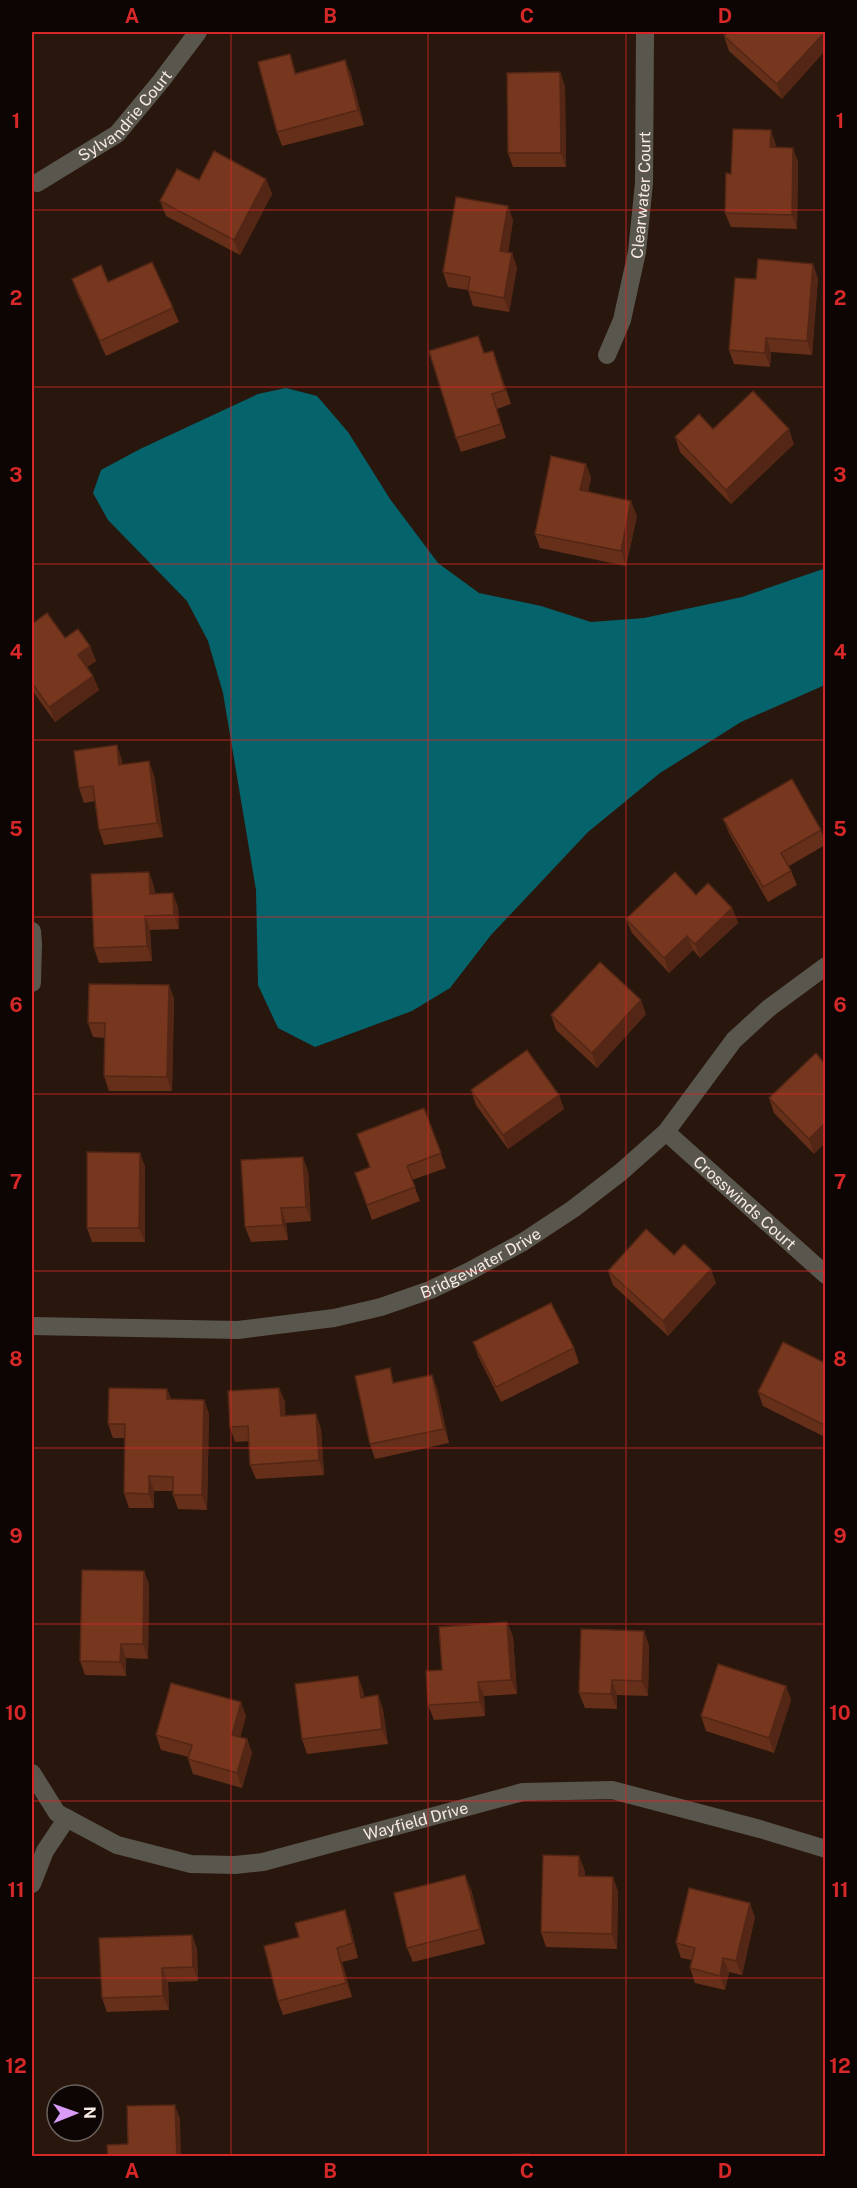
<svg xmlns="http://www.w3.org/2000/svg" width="857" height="2188" font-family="'Public Sans',sans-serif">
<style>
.water{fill:#05636c}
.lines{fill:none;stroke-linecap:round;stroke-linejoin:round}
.minor{stroke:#59574d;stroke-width:18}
.wall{fill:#652f1a}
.shaded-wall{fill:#532615}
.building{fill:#76371e;stroke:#532615;stroke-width:1.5}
.grid{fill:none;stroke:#d62828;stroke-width:1.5;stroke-opacity:0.55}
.labels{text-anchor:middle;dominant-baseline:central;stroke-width:4.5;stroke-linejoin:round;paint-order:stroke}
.street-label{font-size:16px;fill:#f8eae4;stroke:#0c0503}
.neatline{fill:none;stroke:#d62828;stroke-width:2}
.grid-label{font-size:20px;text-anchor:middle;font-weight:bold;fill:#d62828}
</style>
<rect width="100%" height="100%" fill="#29170d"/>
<!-- water -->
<polygon class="water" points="286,388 317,396 348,432 390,499 438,563 479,593 541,606 591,622 644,618 742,597 826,568 825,685 741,722 660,773 588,832 491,935 450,988 412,1011 315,1047 278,1028 258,985 256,890 223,693 208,641 187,601 108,520 93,493 101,470 140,449 258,394"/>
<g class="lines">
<!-- minor -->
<g class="minor">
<path id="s1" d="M37,183L117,134L161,81L198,32"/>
<path id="s2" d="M607,355L622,320L637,252L644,183L645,32"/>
<polyline points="32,931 33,944 32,983"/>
<path id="s3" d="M666,1132L826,1275"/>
<path id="s4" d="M32,1326L238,1330L334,1318L381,1307L430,1290L470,1271L523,1242L573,1209L621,1172L666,1132L734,1040L769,1008L826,966"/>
<path id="s5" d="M32,1773L57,1813L117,1845L191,1864L235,1865L263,1862L523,1792L612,1790L760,1829L826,1849"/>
<polyline points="32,1884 45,1851 67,1818"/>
</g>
</g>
<!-- wall -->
<g class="wall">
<polygon points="825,32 782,99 729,51 724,36"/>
<polygon points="290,54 296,73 345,60 351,75 364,125 282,146 277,132"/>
<polygon points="560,72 565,87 566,167 513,167 508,153"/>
<polygon points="776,145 776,147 798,162 797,229 731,227 725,213 731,174"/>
<polygon points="266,179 272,194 240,255 166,216 160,201 199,180"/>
<polygon points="513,220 508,253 512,253 517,268 509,312 473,306 468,290 448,287 443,272"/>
<polygon points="818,278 812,355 771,352 770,367 734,364 729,350 756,279"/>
<polygon points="72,279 108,282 173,308 179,322 106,356 77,293"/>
<polygon points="493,351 511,404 497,409 506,438 461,452 456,438 485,353"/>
<polygon points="713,429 794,444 731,504 680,452 675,437"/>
<polygon points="586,464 591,478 588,492 637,516 626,566 540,548 535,534"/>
<polygon points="32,624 65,638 90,646 96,661 87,667 93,676 99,690 55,722 32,690"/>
<polygon points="122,760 122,764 154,775 163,837 104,845 99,830 95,801 84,803 79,788"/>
<polygon points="723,819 821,830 825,841 825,845 789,866 797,885 768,902 729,833"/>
<polygon points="149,872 154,887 155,893 178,907 179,929 150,930 152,961 99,963 94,948"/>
<polygon points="696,895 732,908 738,923 700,958 693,950 669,973 632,933 626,919"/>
<polygon points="169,985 174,999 172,1091 109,1091 104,1076 105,1038 93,1037 88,1023"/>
<polygon points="646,1014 597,1068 556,1030 551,1015"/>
<polygon points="816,1053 814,1154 774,1113 769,1098"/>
<polygon points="471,1090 559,1095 564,1109 508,1149 476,1105"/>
<polygon points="424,1108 446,1168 412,1180 420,1201 372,1220 355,1173 370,1167"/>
<polygon points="140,1153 145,1167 145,1242 92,1242 87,1228"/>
<polygon points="308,1171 311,1221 286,1223 288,1240 251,1242 245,1227"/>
<polygon points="674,1255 716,1283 668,1336 613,1285 608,1271"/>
<polygon points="473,1342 574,1348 579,1363 501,1402 478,1356"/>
<polygon points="825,1363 825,1437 763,1406 758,1392"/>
<polygon points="432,1375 437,1389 449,1443 375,1459 370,1444 395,1383"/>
<polygon points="279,1388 285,1402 285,1416 316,1414 321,1429 324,1475 256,1479 250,1465 249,1441 235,1442 230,1427"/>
<polygon points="167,1389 171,1399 204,1400 209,1414 207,1510 178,1509 173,1495 173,1491 154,1491 154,1508 129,1508 124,1493 124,1438 113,1438 108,1424"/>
<polygon points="144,1571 149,1585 148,1659 126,1658 126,1676 85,1675 80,1661"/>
<polygon points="507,1622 513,1637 517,1694 484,1696 485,1716 434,1720 428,1705 442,1670"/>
<polygon points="644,1631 649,1646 648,1696 617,1695 617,1709 585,1708 579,1693"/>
<polygon points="786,1686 791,1700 774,1753 706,1731 701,1716"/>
<polygon points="363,1690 364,1697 378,1695 383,1710 388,1744 307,1754 302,1739"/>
<polygon points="246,1716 240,1737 247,1739 252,1753 242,1788 193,1774 188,1759 189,1757 161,1750 156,1735"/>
<polygon points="585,1871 585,1876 613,1877 618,1892 617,1949 546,1947 541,1932"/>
<polygon points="471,1889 485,1944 413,1962 407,1948"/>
<polygon points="345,1910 350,1924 358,1958 342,1962 352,1997 283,2015 278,2001 299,1937"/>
<polygon points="755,1917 742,1975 729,1972 725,1990 695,1983 690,1968 692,1960 681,1958 676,1943"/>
<polygon points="192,1935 197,1949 198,1981 168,1982 169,2010 107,2012 102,1998"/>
</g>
<!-- shaded-wall -->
<g class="shaded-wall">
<polygon points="825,32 825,51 782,99 777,84"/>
<polygon points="345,60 351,75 364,125 358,110"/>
<polygon points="560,72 565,87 566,167 561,153"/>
<polygon points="771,130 776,145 775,162 770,147"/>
<polygon points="793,148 798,162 797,229 792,215"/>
<polygon points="266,179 272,194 240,255 234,240"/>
<polygon points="508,206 513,220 506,266 500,251"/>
<polygon points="512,253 517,268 509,312 504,298"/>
<polygon points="813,264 818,278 812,355 807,341"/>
<polygon points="766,338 771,352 770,367 765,353"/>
<polygon points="492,394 497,409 506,438 501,424"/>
<polygon points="789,429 794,444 731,504 726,490"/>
<polygon points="586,464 591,478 585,505 580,490"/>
<polygon points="631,501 637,516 626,566 621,551"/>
<polygon points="90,646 96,661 83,669 78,655"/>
<polygon points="93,676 99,690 55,722 49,707"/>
<polygon points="117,745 122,760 124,779 119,765"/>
<polygon points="149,761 154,775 163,837 157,823"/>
<polygon points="149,872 154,887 155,908 150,894"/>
<polygon points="173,893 178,907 179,929 174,915"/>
<polygon points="732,908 738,923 700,958 695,944"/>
<polygon points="145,916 150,930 152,961 147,946"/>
<polygon points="687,936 693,950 669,973 664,958"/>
<polygon points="169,985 174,999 172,1091 167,1077"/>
<polygon points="641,1000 646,1014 597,1068 592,1053"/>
<polygon points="559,1095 564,1109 508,1149 503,1135"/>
<polygon points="825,1123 825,1143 814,1154 809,1139"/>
<polygon points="140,1153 145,1167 145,1242 139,1228"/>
<polygon points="303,1157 308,1171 311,1221 306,1207"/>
<polygon points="281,1208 286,1223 288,1240 283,1225"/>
<polygon points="711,1269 716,1283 668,1336 663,1321"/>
<polygon points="432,1375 437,1389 449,1443 444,1429"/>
<polygon points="279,1388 285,1402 286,1431 281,1416"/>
<polygon points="167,1389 172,1404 167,1399"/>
<polygon points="204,1400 209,1414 207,1510 202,1495"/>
<polygon points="316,1414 321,1429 324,1475 319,1460"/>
<polygon points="149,1476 154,1491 154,1508 149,1494"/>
<polygon points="144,1571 149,1585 148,1659 143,1644"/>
<polygon points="507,1622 513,1637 517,1694 511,1680"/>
<polygon points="644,1631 649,1646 648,1696 642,1681"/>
<polygon points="121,1644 126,1658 126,1676 120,1662"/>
<polygon points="358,1676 363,1690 366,1712 361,1698"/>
<polygon points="612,1680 617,1695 617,1709 611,1694"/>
<polygon points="478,1682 484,1696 485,1716 480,1702"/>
<polygon points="786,1686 791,1700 774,1753 769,1738"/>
<polygon points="378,1695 383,1710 388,1744 382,1729"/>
<polygon points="241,1702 246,1716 237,1749 232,1735"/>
<polygon points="247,1739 252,1753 242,1788 237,1773"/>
<polygon points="579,1856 585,1871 585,1891 579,1876"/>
<polygon points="465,1875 471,1889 485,1944 480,1929"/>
<polygon points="613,1877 618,1892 617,1949 612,1934"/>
<polygon points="750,1903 755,1917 742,1975 736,1961"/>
<polygon points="345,1910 350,1924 358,1958 353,1943"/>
<polygon points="192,1935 197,1949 198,1981 193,1967"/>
<polygon points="337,1948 342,1962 352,1997 346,1983"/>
<polygon points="723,1958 729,1972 725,1990 720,1976"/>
<polygon points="162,1968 168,1982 169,2010 163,1996"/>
<polygon points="175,2105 180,2119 181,2157 177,2157"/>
</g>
<!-- building -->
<g class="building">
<polygon points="728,32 825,32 777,84 724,36"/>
<polygon points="290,54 295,74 345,60 358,110 277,132 258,62"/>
<polygon points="560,72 561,153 508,153 507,73"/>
<polygon points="733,129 771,130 770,147 793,148 792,215 725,213 726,173 731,174"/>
<polygon points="214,151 266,179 234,240 160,201 177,169 199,180"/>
<polygon points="456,197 508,206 500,251 512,253 504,298 468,291 470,277 443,272"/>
<polygon points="758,259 813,264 807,341 766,338 765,353 729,350 735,278 756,279"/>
<polygon points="152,262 173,308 100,341 72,279 101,265 108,282"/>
<polygon points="478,336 484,353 493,351 505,390 492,394 501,424 456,438 429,351"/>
<polygon points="753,391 789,429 726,490 675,437 699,414 713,429"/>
<polygon points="551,456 586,464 580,490 631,501 621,551 535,534"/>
<polygon points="47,613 65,638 78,629 90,646 78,655 93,676 49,707 32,683 32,624"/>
<polygon points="117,745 119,765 149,761 157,823 99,830 93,786 79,788 74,751"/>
<polygon points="792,779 821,830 781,853 791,871 763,887 723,819"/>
<polygon points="149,872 150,894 173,893 174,915 145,916 147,946 94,948 91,874"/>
<polygon points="675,872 696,895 708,883 732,908 695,944 687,936 664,958 626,919"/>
<polygon points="600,962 641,1000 592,1053 551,1015"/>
<polygon points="89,984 169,985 167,1077 104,1076 105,1023 88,1023"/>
<polygon points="527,1050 559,1095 503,1135 471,1090"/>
<polygon points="816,1053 825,1064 825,1123 809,1139 769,1098"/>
<polygon points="424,1108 441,1153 407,1166 415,1187 367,1205 355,1173 370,1167 357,1134"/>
<polygon points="87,1152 140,1153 139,1228 87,1228"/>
<polygon points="303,1157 306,1207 281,1208 283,1225 245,1227 241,1160"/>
<polygon points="646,1229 674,1255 684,1244 711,1269 663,1321 608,1271"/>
<polygon points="551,1303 574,1348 496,1387 473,1342"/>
<polygon points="783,1342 825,1363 825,1423 824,1425 758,1392"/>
<polygon points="390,1368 393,1383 432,1375 444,1429 370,1444 355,1376"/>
<polygon points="109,1388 167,1389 167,1399 204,1400 202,1495 173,1495 173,1477 149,1476 149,1494 124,1493 125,1424 108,1424"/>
<polygon points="279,1388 281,1416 316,1414 319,1460 250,1465 248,1426 230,1427 228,1391"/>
<polygon points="82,1570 144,1571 143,1644 121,1644 120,1662 80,1661"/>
<polygon points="507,1622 511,1680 478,1682 480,1702 428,1705 426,1671 442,1670 439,1627"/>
<polygon points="581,1629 644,1631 642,1681 612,1680 611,1694 579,1693"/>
<polygon points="718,1664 786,1686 769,1738 701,1716"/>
<polygon points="358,1676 361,1698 378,1695 382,1729 302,1739 295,1684"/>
<polygon points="171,1683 241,1702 232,1735 247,1739 237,1773 188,1759 192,1745 156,1735"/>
<polygon points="543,1855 579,1856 579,1876 613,1877 612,1934 541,1932"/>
<polygon points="465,1875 480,1929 407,1948 394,1893"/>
<polygon points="689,1888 750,1903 736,1961 723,1958 720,1976 690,1968 695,1948 676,1943"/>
<polygon points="345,1910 353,1943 337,1948 346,1983 278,2001 264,1946 299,1937 295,1923"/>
<polygon points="192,1935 193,1967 162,1968 163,1996 102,1998 99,1938"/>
<polygon points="175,2105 177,2157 108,2157 107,2145 128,2144 127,2106"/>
<polygon points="529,2154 529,2157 457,2157"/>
</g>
<!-- grid -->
<path class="grid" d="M231,32V2156M428,32V2156M626,32V2156M32,210H826M32,387H826M32,564H826M32,740H826M32,917H826M32,1094H826M32,1271H826M32,1448H826M32,1624H826M32,1801H826M32,1978H826"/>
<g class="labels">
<!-- street labels -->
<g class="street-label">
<text stroke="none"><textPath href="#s1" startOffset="112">Sylvandrie Court</textPath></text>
<text stroke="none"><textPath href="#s2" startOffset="165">Clearwater Court</textPath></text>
<text stroke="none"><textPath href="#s3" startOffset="106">Crosswinds Court</textPath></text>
<text stroke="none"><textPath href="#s4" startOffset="460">Bridgewater Drive</textPath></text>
<text stroke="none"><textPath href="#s5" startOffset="422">Wayfield Drive</textPath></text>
</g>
</g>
<!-- border -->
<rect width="857" height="2188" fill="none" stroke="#0c0503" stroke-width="66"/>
<!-- north arrow -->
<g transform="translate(75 2113) rotate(89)"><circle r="28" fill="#0c0503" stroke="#6a615d" stroke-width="1.5"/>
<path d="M0-4.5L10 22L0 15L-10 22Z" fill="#d89bf8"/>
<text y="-9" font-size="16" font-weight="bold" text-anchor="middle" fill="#f8eae4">N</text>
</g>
<rect x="33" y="33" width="791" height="2122" class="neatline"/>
<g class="grid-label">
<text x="132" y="23">A</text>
<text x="330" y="23">B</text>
<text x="527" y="23">C</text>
<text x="725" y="23">D</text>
<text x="16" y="128">1</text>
<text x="840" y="128">1</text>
<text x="16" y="305">2</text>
<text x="840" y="305">2</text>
<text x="16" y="482">3</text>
<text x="840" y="482">3</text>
<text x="16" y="659">4</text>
<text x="840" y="659">4</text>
<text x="16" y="836">5</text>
<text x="840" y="836">5</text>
<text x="16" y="1012">6</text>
<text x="840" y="1012">6</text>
<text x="16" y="1189">7</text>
<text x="840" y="1189">7</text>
<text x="16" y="1366">8</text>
<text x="840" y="1366">8</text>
<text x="16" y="1543">9</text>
<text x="840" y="1543">9</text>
<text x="16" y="1720">10</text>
<text x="840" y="1720">10</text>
<text x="16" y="1897">11</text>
<text x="840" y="1897">11</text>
<text x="16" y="2073">12</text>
<text x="840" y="2073">12</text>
<text x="132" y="2178">A</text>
<text x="330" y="2178">B</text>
<text x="527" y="2178">C</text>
<text x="725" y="2178">D</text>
</g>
</svg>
